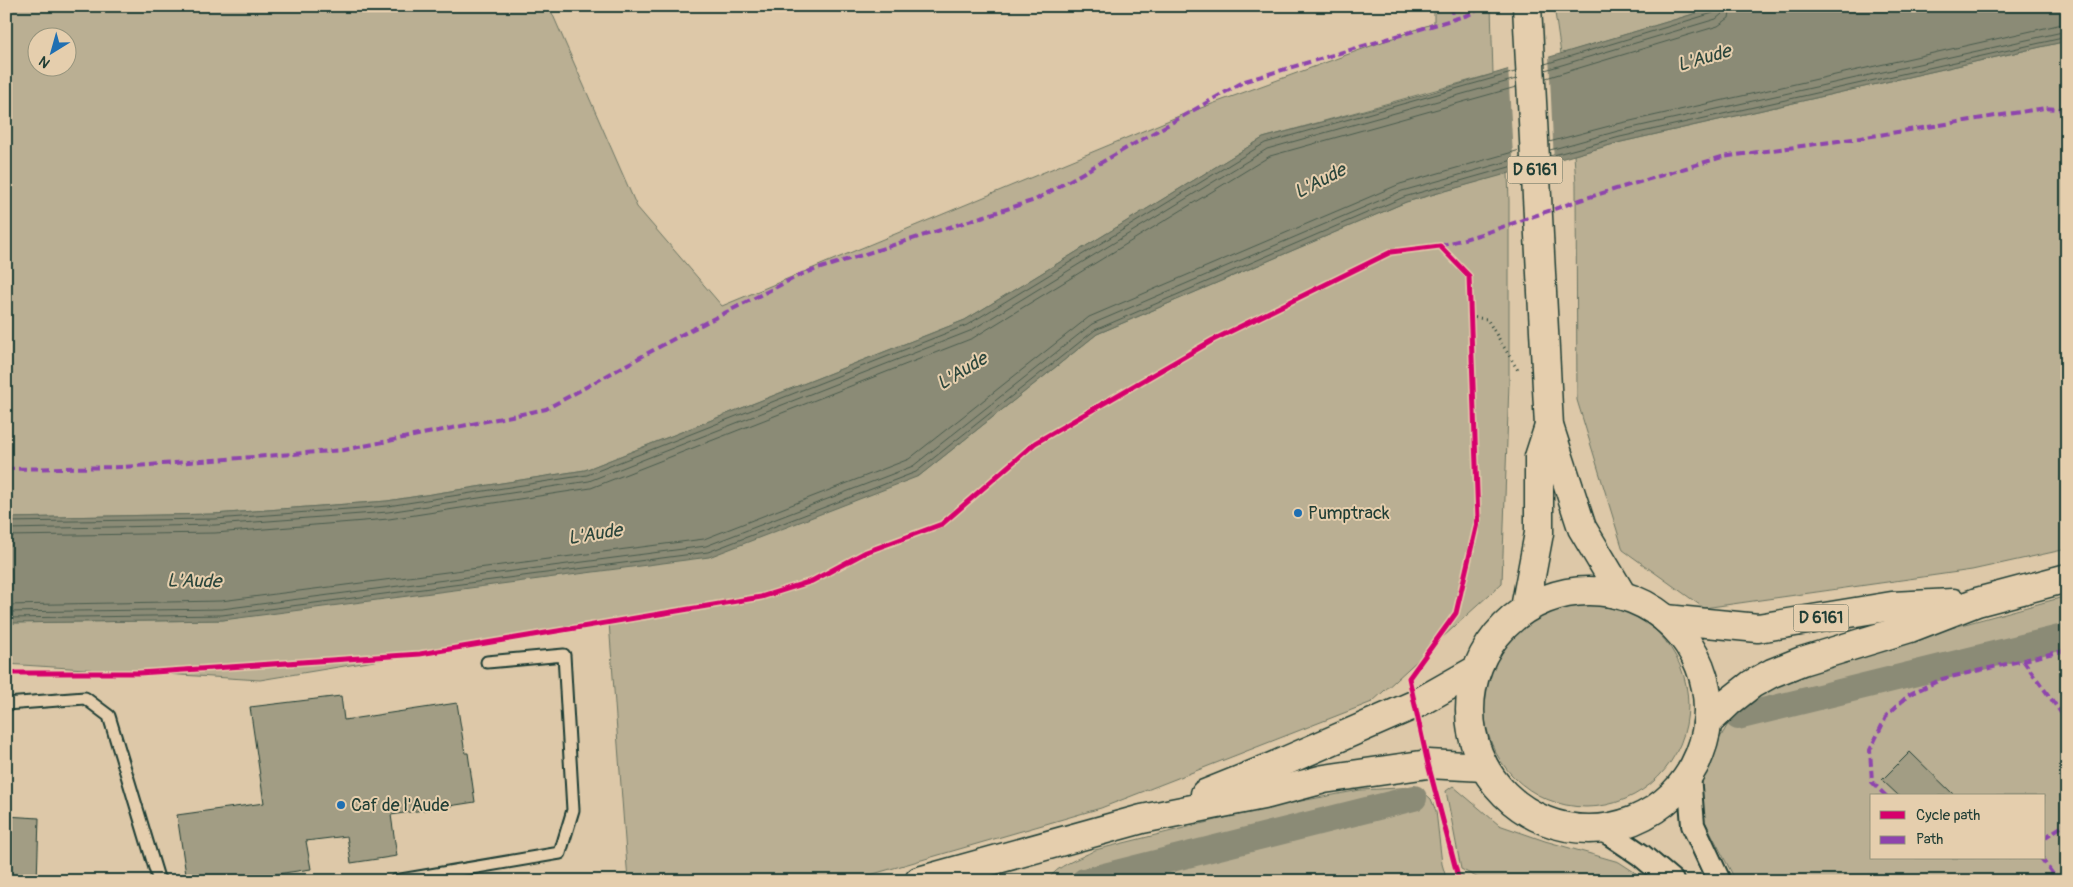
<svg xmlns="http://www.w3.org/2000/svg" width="2073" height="887" font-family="Pangolin,sans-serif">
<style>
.green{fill:#baaf93;stroke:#6c7664;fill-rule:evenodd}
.water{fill:#8b8b76;stroke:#606c5c}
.pier{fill:#ddc8a8}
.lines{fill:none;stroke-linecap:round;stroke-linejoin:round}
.shore{stroke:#4a5c4e;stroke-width:1}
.canal{stroke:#8b8b76;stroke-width:26}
.building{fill:#a29d84;stroke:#1f3d34}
.lane-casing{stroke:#1f3d34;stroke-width:15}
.street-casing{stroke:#1f3d34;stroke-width:26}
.secondary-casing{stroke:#1f3d34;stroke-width:31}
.primary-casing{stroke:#1f3d34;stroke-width:31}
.path{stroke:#1f3d34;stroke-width:3;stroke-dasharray:1 4;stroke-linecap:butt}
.lane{stroke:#e5cead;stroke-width:11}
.street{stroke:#e5cead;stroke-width:22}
.secondary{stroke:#e5cead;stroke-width:28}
.primary{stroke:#e5cead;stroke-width:28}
.quiet{stroke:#8e44ad;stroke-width:4;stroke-dasharray:8 4;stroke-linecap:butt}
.cycleway-casing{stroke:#e5cead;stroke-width:8}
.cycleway{stroke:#d6006c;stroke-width:5}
.poi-dot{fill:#1f6fb2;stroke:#e5cead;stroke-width:2}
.labels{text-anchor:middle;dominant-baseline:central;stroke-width:4;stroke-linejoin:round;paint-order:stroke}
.shield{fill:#e5cead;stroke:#5a6858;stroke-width:1}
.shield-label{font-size:16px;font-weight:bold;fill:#1f3d34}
.poi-label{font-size:18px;fill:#1f3d34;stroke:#e5cead;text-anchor:start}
.water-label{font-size:19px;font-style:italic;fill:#2a453b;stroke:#e5cead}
</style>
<rect width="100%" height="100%" fill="#ddc8a8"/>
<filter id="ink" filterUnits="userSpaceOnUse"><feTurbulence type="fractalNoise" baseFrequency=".02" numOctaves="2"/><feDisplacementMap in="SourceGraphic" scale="10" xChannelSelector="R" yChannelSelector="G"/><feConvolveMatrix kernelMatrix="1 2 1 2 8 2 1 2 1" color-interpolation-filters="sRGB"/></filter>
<g filter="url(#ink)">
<!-- green -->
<g class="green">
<path d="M6,6H549L637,207L722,306L1179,116L1434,23V6H1491L1493,74L1263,138L965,320L585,470L387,501L214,514L6,518ZM38,38H68V68H38Z"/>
<polygon points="1554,6 1720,6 1561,54"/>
<polygon points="2067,41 2067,549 1972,570 1704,608 1623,550 1577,400 1576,184 1574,155 1621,142"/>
<polygon points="1508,173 1509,201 1509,383 1502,583 1372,702 1101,808 849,881 628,881 609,622 260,680 6,664 6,623 223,620 919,476 1097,334 1406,202"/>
<path d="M2067,596V881H1736L1699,810L1701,779L1717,743L1741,702L1801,669ZM1872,796H2044V858H1872Z"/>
<circle cx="1586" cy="705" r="102"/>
<polygon points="1453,786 1499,825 1545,841 1619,862 1648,881 1484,881 1461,869 1446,791"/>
<path d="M1418,787L1431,799L1436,811L1442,864L1447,881H1047C1058,864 1078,860 1095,850L1269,807L1360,790Z"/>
</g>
<!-- water -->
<polygon class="water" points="1720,6 2067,6 2067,41 1621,142 1406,202 1097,334 919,476 709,557 223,620 6,623 6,518 214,514 387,501 585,470 965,320 1263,138 1430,93"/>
<!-- pier -->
<polygon class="pier" points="1549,55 1554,163 1514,174 1508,67"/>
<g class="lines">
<!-- shore -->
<g class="shore">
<polyline points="1545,64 1713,13 1717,11 1718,6"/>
<polyline points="1545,70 1716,19 1722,14 1724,6"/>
<polyline points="1546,78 1718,26 1729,18 1731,6"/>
<polyline points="1549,142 1617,124 2067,23"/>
<polyline points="1550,150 1618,131 2067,31"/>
<polyline points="1550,156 1620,137 2067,37"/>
<polyline points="6,522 215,519 388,506 587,475 967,325 1265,143 1515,72"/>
<polyline points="6,529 215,525 388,512 589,481 970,331 1267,149 1516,79"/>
<polyline points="6,536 215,533 389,519 591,488 973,338 1270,156 1516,87"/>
<polyline points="6,605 221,601 704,539 909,459 1089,317 1400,184 1520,150"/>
<polyline points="6,612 222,609 706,546 913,466 1092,324 1402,191 1520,158"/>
<polyline points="6,618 222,615 708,552 916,472 1095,330 1404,197 1520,164"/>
</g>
<!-- canal -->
<g class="canal">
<polyline points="1738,717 2067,636"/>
<polyline points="1084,881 1414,798"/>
</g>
</g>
<!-- building -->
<g class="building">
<polygon points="341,696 344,720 457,703 465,753 468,753 475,802 391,815 397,856 351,863 347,836 306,841 311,869 230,881 187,881 177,815 264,803 250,707"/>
<polygon points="1910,752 1955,796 1899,796 1882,780"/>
<polygon points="6,816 39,818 37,881 6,881"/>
</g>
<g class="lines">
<!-- lane casing -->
<g class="lane-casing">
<g id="lane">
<polyline points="6,704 85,698 109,716 158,878 161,881"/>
<polyline points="395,881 560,853 573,810 564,655 487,662"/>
</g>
</g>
<!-- street casing -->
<g class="street-casing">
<g id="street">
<polyline points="1689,775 1693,825 1719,881"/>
<polyline points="1601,828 1641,855 1672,881"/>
</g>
</g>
<!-- secondary casing -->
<g class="secondary-casing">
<g id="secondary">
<polyline points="1205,794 1267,769 1416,704 1476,670"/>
<polyline points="919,881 1142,819 1268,794 1324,779 1428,764 1484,767"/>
</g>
</g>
<!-- primary casing -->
<g class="primary-casing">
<g id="primary">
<polyline points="1527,6 1549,426 1582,528 1622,595"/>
<circle cx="1589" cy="710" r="119"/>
<polyline points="1525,608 1539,533 1539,457 1549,426"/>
<polyline points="1666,619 1758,628 1892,606 1953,603"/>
<polyline points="1707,723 1729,702 1752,684 1772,673 1802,661 1910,628 1977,602 2067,578"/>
</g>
</g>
<!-- path -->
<g class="path">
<polyline points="1470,317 1487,319 1519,372"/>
<polyline points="1436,792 1459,881"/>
<polyline points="1458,874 1472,881"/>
</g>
<!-- lane -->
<use href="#lane" class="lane"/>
<!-- street -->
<use href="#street" class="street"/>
<!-- secondary -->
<use href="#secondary" class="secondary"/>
<!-- primary -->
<use href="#primary" class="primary"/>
<!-- quiet -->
<g class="quiet">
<polyline points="1452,6 1453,20"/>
<polyline points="1440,246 1485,233 1583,199 1722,157 1860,138 2045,108 2067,110"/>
<polyline points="6,469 123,467 344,450 546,409 679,336 802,274 1035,200 1245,81 1468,15 1485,6"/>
<polyline points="2023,660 2067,721"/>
<polyline points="1886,796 1872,782 1870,750 1887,715 1910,694 1942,679 2067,650"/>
<polyline points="2044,838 2067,823"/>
<polyline points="2041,858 2058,881"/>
</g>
<!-- cycleway casing -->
<g class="cycleway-casing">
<polyline id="cycleway" points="6,673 139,673 420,654 761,597 812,581 866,552 942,524 1035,443 1213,340 1391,252 1440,246 1469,276 1478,519 1456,613 1409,678 1428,764 1459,881"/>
</g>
<!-- cycleway -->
<use href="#cycleway" class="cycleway"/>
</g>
</g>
<!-- markers -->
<g class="poi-dot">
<circle cx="1298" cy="513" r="5"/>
<circle cx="341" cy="805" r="5"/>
</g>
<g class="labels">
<!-- shield labels -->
<g class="shield">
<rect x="1507.5" y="156.5" width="55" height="27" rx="4"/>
<rect x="1793.5" y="604.5" width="55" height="27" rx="4"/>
</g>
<g class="shield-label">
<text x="1535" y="170">D 6161</text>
<text x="1821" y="618">D 6161</text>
</g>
<!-- poi labels -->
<g class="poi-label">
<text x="1308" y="513">Pumptrack</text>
<text x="351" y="805">Caf de l'Aude</text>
</g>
<!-- water labels -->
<g class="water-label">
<text transform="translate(1704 58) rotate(-16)">L'Aude</text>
<text transform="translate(1320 181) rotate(-27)">L'Aude</text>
<text transform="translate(962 371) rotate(-31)">L'Aude</text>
<text transform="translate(595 534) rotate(-9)">L'Aude</text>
<text transform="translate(194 581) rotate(1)">L'Aude</text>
</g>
</g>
<!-- margin -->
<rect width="2073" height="887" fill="none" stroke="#e5cead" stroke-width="25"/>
<rect x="12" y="12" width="2048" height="862" fill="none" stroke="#1f3d34" stroke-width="2" filter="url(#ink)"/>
<!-- legend -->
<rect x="1870" y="794" width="175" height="65" fill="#e5cead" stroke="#96947d"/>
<rect x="1880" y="811" width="25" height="8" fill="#d6006c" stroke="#96947d"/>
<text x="1916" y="820" font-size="15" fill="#1f3d34">Cycle path</text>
<rect x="1880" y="836" width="25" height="8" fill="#8e44ad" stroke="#96947d"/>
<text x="1916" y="844" font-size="15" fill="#1f3d34">Path</text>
<!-- north arrow -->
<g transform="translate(52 52) rotate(217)"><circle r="24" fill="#e5cead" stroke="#96947d"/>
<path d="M0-4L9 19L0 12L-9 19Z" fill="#1f6fb2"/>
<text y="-8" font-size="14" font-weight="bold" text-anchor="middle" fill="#1f3d34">N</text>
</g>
</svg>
